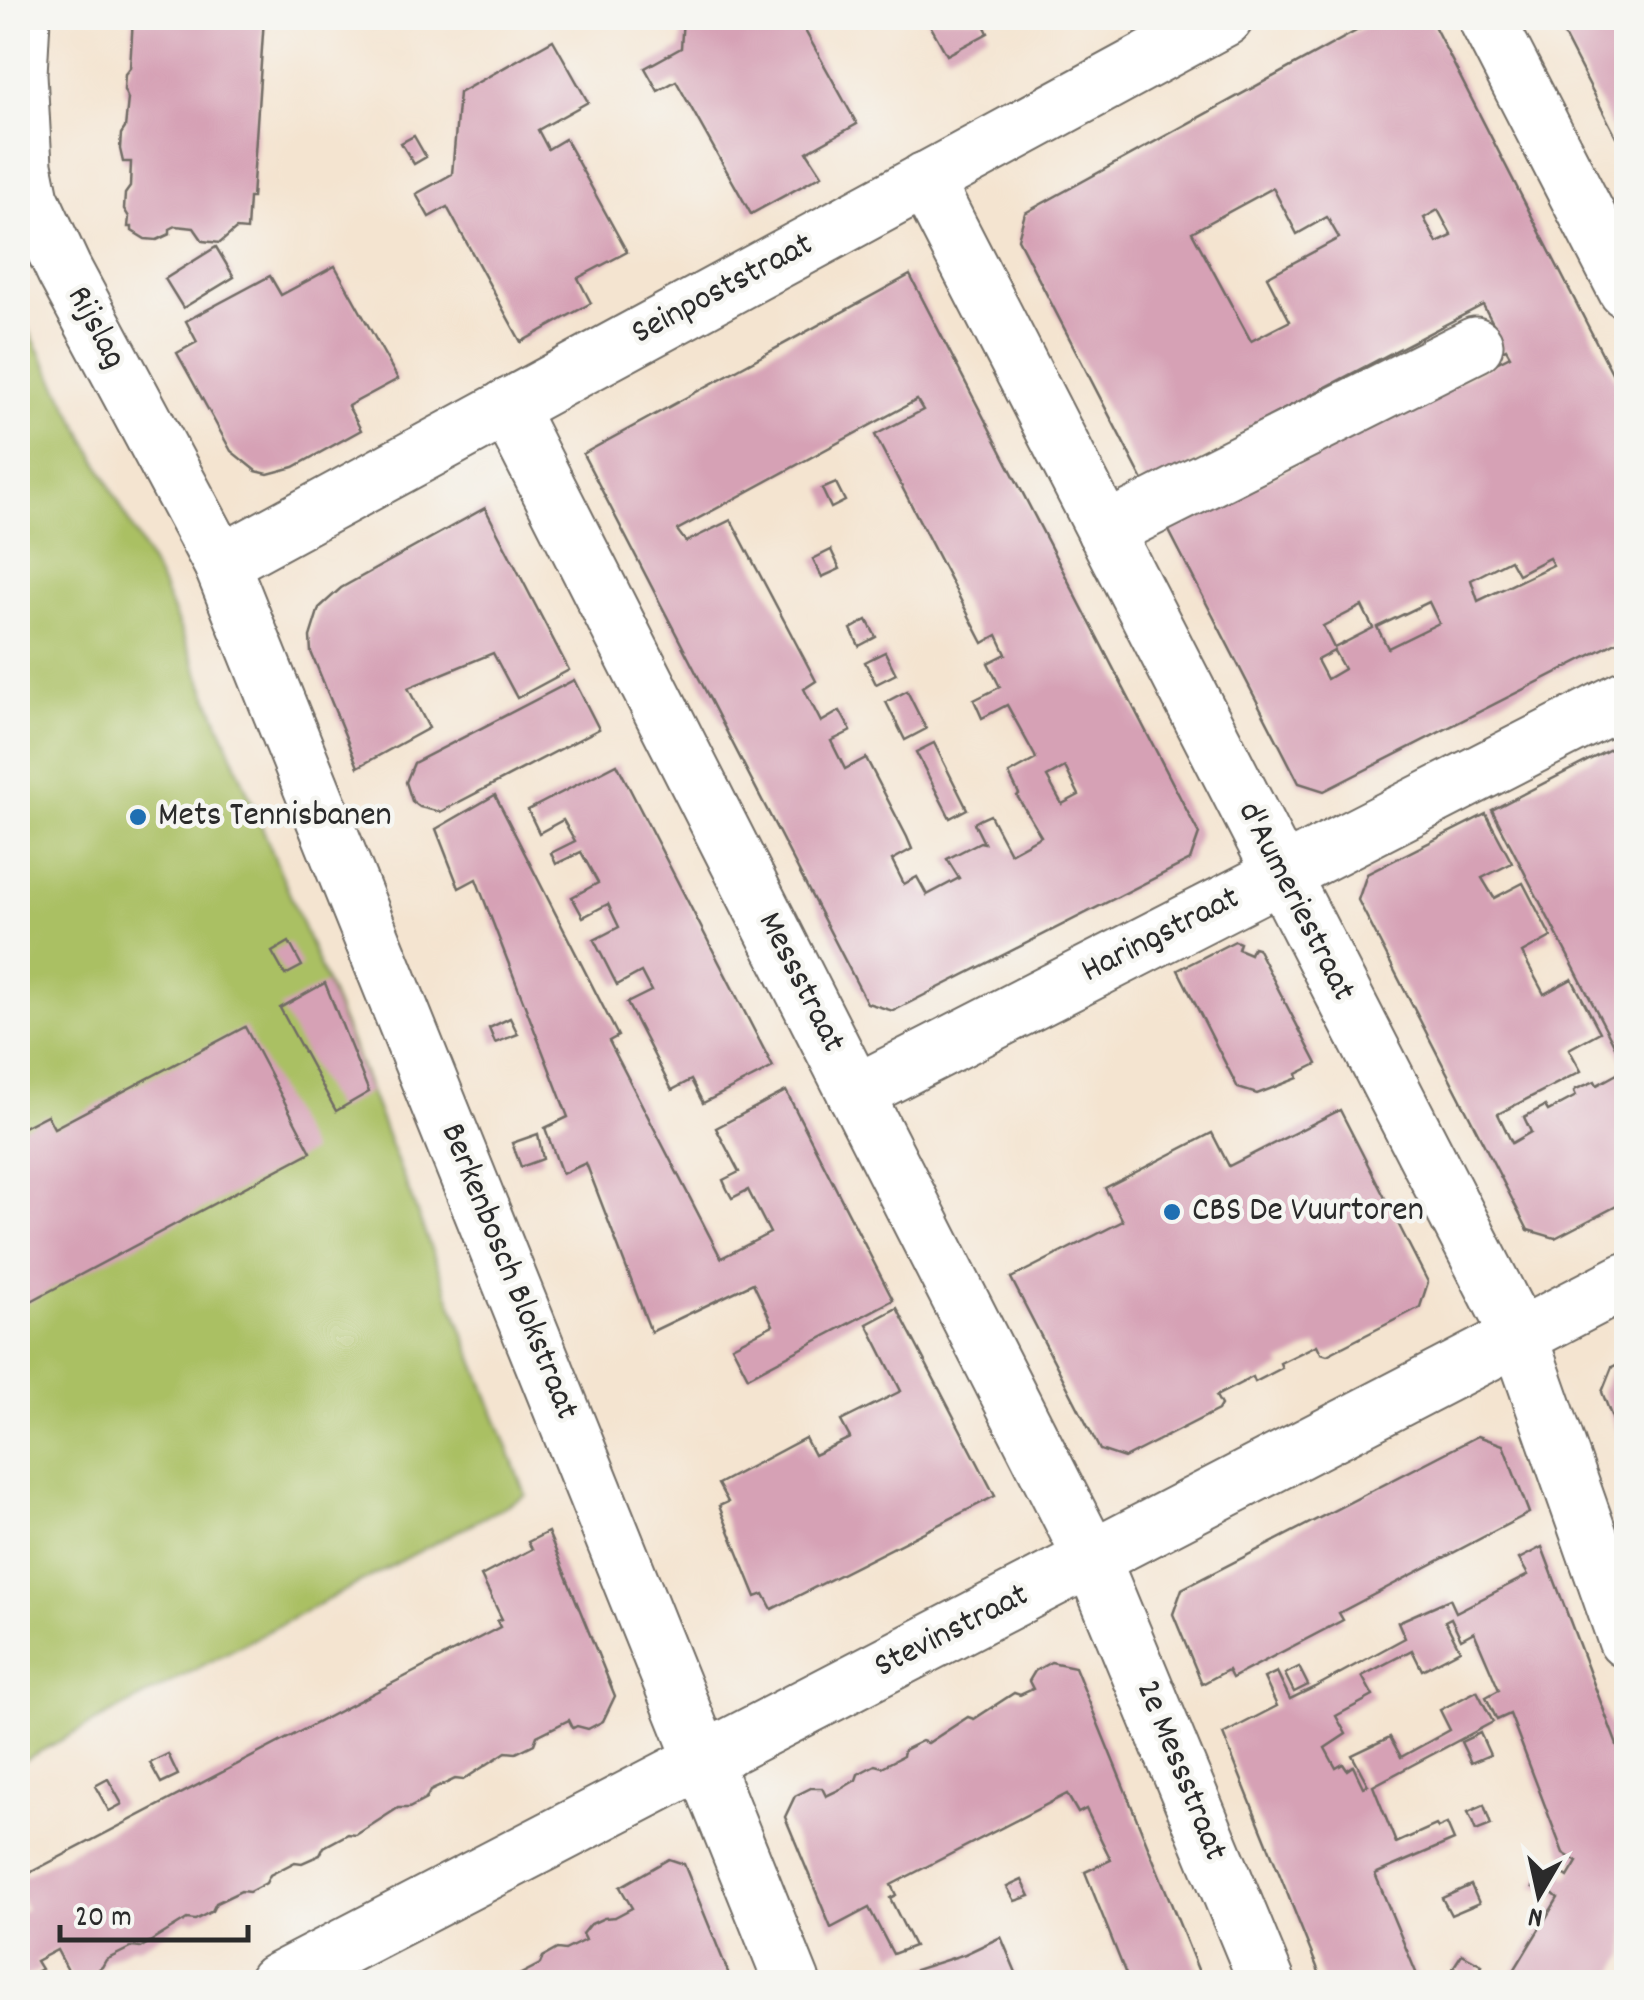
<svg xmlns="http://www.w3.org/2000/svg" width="1644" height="2000" font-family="Dekko,sans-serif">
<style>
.green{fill:#aac064;stroke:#6a7648;stroke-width:2.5}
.building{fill:#d6a1b5;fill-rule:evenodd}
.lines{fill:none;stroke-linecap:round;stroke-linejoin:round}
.minor-casing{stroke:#716c65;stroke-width:59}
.minor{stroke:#fff;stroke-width:55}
.poi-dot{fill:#1f6fb2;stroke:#f6f6f2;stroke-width:4}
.labels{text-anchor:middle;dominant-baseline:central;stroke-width:9;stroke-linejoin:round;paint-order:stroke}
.street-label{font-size:35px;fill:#2b2b2b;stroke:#f6f6f2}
.poi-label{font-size:35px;fill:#2b2b2b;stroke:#f6f6f2;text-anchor:start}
</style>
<rect width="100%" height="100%" fill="#f6f6f2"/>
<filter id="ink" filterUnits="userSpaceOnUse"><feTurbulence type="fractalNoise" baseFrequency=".01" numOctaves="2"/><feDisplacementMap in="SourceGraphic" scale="20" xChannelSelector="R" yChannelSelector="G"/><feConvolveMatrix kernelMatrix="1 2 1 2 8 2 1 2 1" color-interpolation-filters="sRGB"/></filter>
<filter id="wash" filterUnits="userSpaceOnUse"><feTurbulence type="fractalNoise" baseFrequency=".0048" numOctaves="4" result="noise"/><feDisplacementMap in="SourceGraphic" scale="40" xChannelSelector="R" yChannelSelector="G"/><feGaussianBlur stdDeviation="2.25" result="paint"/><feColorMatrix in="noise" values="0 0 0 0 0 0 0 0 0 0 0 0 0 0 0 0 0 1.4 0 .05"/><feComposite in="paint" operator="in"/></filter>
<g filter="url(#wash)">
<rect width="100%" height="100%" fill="#f4e4d0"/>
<!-- green -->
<polygon class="green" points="18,310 162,585 354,1050 526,1495 18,1763"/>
<g id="blocks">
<!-- building -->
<g class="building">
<polygon points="133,18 264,18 252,198 249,198 247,230 236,229 220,243 203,241 194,228 176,226 170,229 170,234 157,240 145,239 132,231 132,227 128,227 129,217 124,209 125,194 130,187 131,162 123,162 120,149 121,134 125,128 128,99 124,90 125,74 130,68"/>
<polygon points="683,18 755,18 761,30 784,18 798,18 857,124 807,152 822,175 751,214 676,81 658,91 645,68 681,48"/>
<polygon points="926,18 989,18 982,21 988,33 947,55"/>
<path d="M1380,18H1430L1626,400V637L1324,791L1299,783L1163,519L1238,479L1244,492L1510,356L1506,349L1500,352L1489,331L1495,327L1483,305L1219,443L1150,494L1018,239L1025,213ZM1273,188L1297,234L1327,217L1339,238L1267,277L1290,321L1251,341L1192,232ZM1438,210L1452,236L1437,243L1424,218ZM1549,558L1553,565L1478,601L1471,580L1510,560L1518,574ZM1429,602L1439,623L1388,648L1377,627ZM1362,606L1373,628L1334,648L1323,626ZM1334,651L1344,669L1327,679L1317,660Z"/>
<polygon points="1555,18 1600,18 1604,24 1614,18 1626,18 1626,156"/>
<polygon points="553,40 588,102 538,130 548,149 565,139 627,252 578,278 591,303 521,342 447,207 429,217 416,194 452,174 459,93"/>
<polygon points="414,136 426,157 414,164 401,143"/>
<polygon points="216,247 234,277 183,308 165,279"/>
<polygon points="335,266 398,379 348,406 361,430 294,467 268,474 256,471 231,451 177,353 197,342 186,321 270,276 281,295"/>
<path d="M910,275L1199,834L1190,860L893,1011L867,1003L583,454ZM917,400L923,410L875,435L983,643L997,635L1006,654L988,663L1000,687L974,700L982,718L1007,705L1035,756L1036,759L1009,774L1019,794L1017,796L1041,836L1010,853L990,815L981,819L974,823L984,843L980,842L947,859L959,878L927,895L917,877L904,884L892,860L912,849L907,837L866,758L845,769L831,741L851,731L840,711L821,722L804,689L816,681L731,520L686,542L677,530ZM1065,767L1079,795L1062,804L1047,777Z"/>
<polygon points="836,483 845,501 831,508 822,489"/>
<polygon points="485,508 569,670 517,698 493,653 408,688 429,728 358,767 311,652 310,637 319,608 341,588"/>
<polygon points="831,550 840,569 822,577 813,559"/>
<polygon points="867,620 876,637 859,646 851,629"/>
<polygon points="885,652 896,674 876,684 865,662"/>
<polygon points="574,680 599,729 440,812 420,807 412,801 406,782 414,763"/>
<polygon points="907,691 926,729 905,740 886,702"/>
<polygon points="1626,741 1626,1055 1621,1058 1492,810"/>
<polygon points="934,743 967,809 950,818 916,752"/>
<polygon points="617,764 773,1067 703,1103 691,1080 672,1090 627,1003 651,991 641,972 617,985 594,940 619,927 608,904 583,917 572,897 598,883 581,852 556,864 551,853 575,841 563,820 539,833 528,810"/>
<polygon points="495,795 618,1036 609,1041 721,1258 770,1233 748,1190 732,1198 727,1189 723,1180 739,1172 716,1128 786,1091 893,1300 748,1377 732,1346 773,1325 753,1283 651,1332 586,1163 562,1174 545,1128 568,1117 476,879 459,888 436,829"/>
<polygon points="1486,814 1512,863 1482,878 1494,898 1523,883 1551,937 1522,953 1544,994 1572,979 1600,1032 1569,1049 1581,1071 1498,1114 1512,1143 1531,1132 1524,1117 1545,1106 1548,1111 1576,1096 1574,1091 1576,1089 1595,1081 1597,1085 1626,1069 1626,1201 1555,1238 1528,1230 1358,900 1367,874"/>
<polygon points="1235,941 1240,943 1238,949 1250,954 1253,947 1257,948 1317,1064 1297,1074 1298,1078 1257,1094 1238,1088 1178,970"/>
<polygon points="289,942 302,966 285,975 272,952"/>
<polygon points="325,983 369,1092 336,1111 280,1008"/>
<polygon points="510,1018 518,1034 495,1043 489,1028"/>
<polygon points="245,1027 311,1152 18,1308 18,1130 47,1115 54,1128"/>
<polygon points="1340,1110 1428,1282 1420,1307 1327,1355 1321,1353 1317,1345 1280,1363 1282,1368 1255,1382 1253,1377 1216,1396 1221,1405 1218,1410 1124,1458 1100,1450 1011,1278 1123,1221 1105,1188 1212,1133 1229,1166"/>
<polygon points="538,1134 543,1159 521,1167 512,1143"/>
<polygon points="897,1308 995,1496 772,1609 764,1594 756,1597 719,1506 728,1502 718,1484 805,1438 814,1455 850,1438 841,1421 901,1391 867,1324"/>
<polygon points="1626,1360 1626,1454 1602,1392 1612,1367"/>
<polygon points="1478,1436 1503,1445 1529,1513 1339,1613 1343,1620 1232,1678 1228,1670 1202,1684 1173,1614 1182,1589"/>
<polygon points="548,1532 615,1696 603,1721 588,1729 577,1726 573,1728 569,1720 537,1736 534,1744 516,1753 506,1752 463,1780 455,1779 430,1791 426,1799 409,1808 398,1808 356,1835 348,1834 324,1847 320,1855 302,1863 295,1862 270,1875 266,1883 249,1892 241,1891 216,1903 212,1911 195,1920 187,1919 140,1948 132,1947 106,1960 102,1967 85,1977 72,1978 57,1950 36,1961 41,1969 18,1981 18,1913 26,1909 18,1892 18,1879 500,1627 497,1621 502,1619 481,1576 532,1549 528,1542"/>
<polygon points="1542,1547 1626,1769 1626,1954 1609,1982 1507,1982 1558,1898 1549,1890 1533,1887 1542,1873 1556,1869 1568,1877 1577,1862 1563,1853 1510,1714 1497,1720 1486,1697 1499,1690 1474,1632 1461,1639 1451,1618 1445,1621 1460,1650 1422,1670 1412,1650 1362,1676 1373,1696 1336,1716 1346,1734 1325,1748 1336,1768 1343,1764 1347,1770 1353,1766 1363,1787 1368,1785 1352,1755 1390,1737 1401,1757 1450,1730 1440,1710 1477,1691 1493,1722 1373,1786 1396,1843 1436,1825 1438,1828 1447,1824 1454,1840 1375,1874 1420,1982 1323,1982 1223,1734 1277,1706 1264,1678 1277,1672 1290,1699 1315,1687 1405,1638 1398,1622 1450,1599 1456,1612 1528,1575 1519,1559"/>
<polygon points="1051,1662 1075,1667 1203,1982 1129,1982 1085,1872 1111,1860 1086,1809 1078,1813 1067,1794 891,1885 896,1895 890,1898 914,1946 893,1954 869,1908 831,1928 785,1817 795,1796 811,1788 822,1788 826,1796 841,1789 856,1780 858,1774 875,1765 882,1767 903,1756 904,1750 922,1741 928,1743 968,1717 974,1719 1014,1693 1020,1695 1033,1689 1029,1681 1035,1671"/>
<polygon points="1299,1667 1308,1685 1294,1692 1285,1674"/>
<polygon points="1480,1733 1490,1755 1471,1763 1461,1742"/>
<polygon points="168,1754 178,1775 161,1783 150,1763"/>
<polygon points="108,1779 122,1804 109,1811 95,1786"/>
<polygon points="1484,1805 1491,1825 1476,1831 1468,1812"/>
<polygon points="669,1859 684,1864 732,1982 494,1982 508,1976 515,1977 540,1964 543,1957 557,1949 565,1950 585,1940 582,1934 589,1925 604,1918 615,1917 632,1908 620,1887"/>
<polygon points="1022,1880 1030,1896 1015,1901 1007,1887"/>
<polygon points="1471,1885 1479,1903 1451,1915 1442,1898"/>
<polygon points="1001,1937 1020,1982 908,1982 917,1979 915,1970 965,1954"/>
<polygon points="1462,1954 1482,1965 1473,1981 1453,1968"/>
</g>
</g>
</g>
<g filter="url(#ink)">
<use href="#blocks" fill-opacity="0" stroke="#716c65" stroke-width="2.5"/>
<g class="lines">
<!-- minor casing -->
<g class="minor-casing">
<g id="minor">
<polyline points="22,18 19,74 24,165 31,199 64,270 221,563 792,1982"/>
<polyline points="1486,18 1626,290"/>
<polyline points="925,180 1519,1336 1626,1640"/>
<polyline points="507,407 1092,1559 1267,1982"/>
<polyline points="1105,531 1475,345"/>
<polyline points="221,563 1225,18"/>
<polyline points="855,1093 1626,698"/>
<polyline points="276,1982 1626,1281"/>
</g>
</g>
<!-- minor -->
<use href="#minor" class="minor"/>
</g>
</g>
<!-- markers -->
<g class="poi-dot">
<circle cx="138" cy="817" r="10"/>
<circle cx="1172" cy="1212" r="10"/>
</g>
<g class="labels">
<!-- street labels -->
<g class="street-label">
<text transform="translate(723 290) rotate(-28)">Seinpoststraat</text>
<text transform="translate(95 328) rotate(62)">Rijslag</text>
<text transform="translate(1295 902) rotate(63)">d'Aumeriestraat</text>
<text transform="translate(1161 936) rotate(-27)">Haringstraat</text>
<text transform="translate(800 983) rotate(63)">Messstraat</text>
<text transform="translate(508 1272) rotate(68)">Berkenbosch Blokstraat</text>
<text transform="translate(952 1632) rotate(-27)">Stevinstraat</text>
<text transform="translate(1180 1771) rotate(68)">2e Messstraat</text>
</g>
<!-- poi labels -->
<g class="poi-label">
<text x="158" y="817">Mets Tennisbanen</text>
<text x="1192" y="1212">CBS De Vuurtoren</text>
</g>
</g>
<!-- margin -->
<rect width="1644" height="2000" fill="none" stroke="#f6f6f2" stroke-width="60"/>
<!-- north arrow -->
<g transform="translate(1539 1895) rotate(189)" stroke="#f6f6f2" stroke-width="8" paint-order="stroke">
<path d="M0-8L18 38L0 25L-18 38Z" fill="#2b2b2b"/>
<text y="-15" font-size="28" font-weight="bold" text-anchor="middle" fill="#2b2b2b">N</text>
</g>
<!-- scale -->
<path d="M60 1925v15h188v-15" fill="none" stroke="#2b2b2b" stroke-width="5"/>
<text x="75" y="1925" font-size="30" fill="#2b2b2b" stroke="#f6f6f2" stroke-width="8" paint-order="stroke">20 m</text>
</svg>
